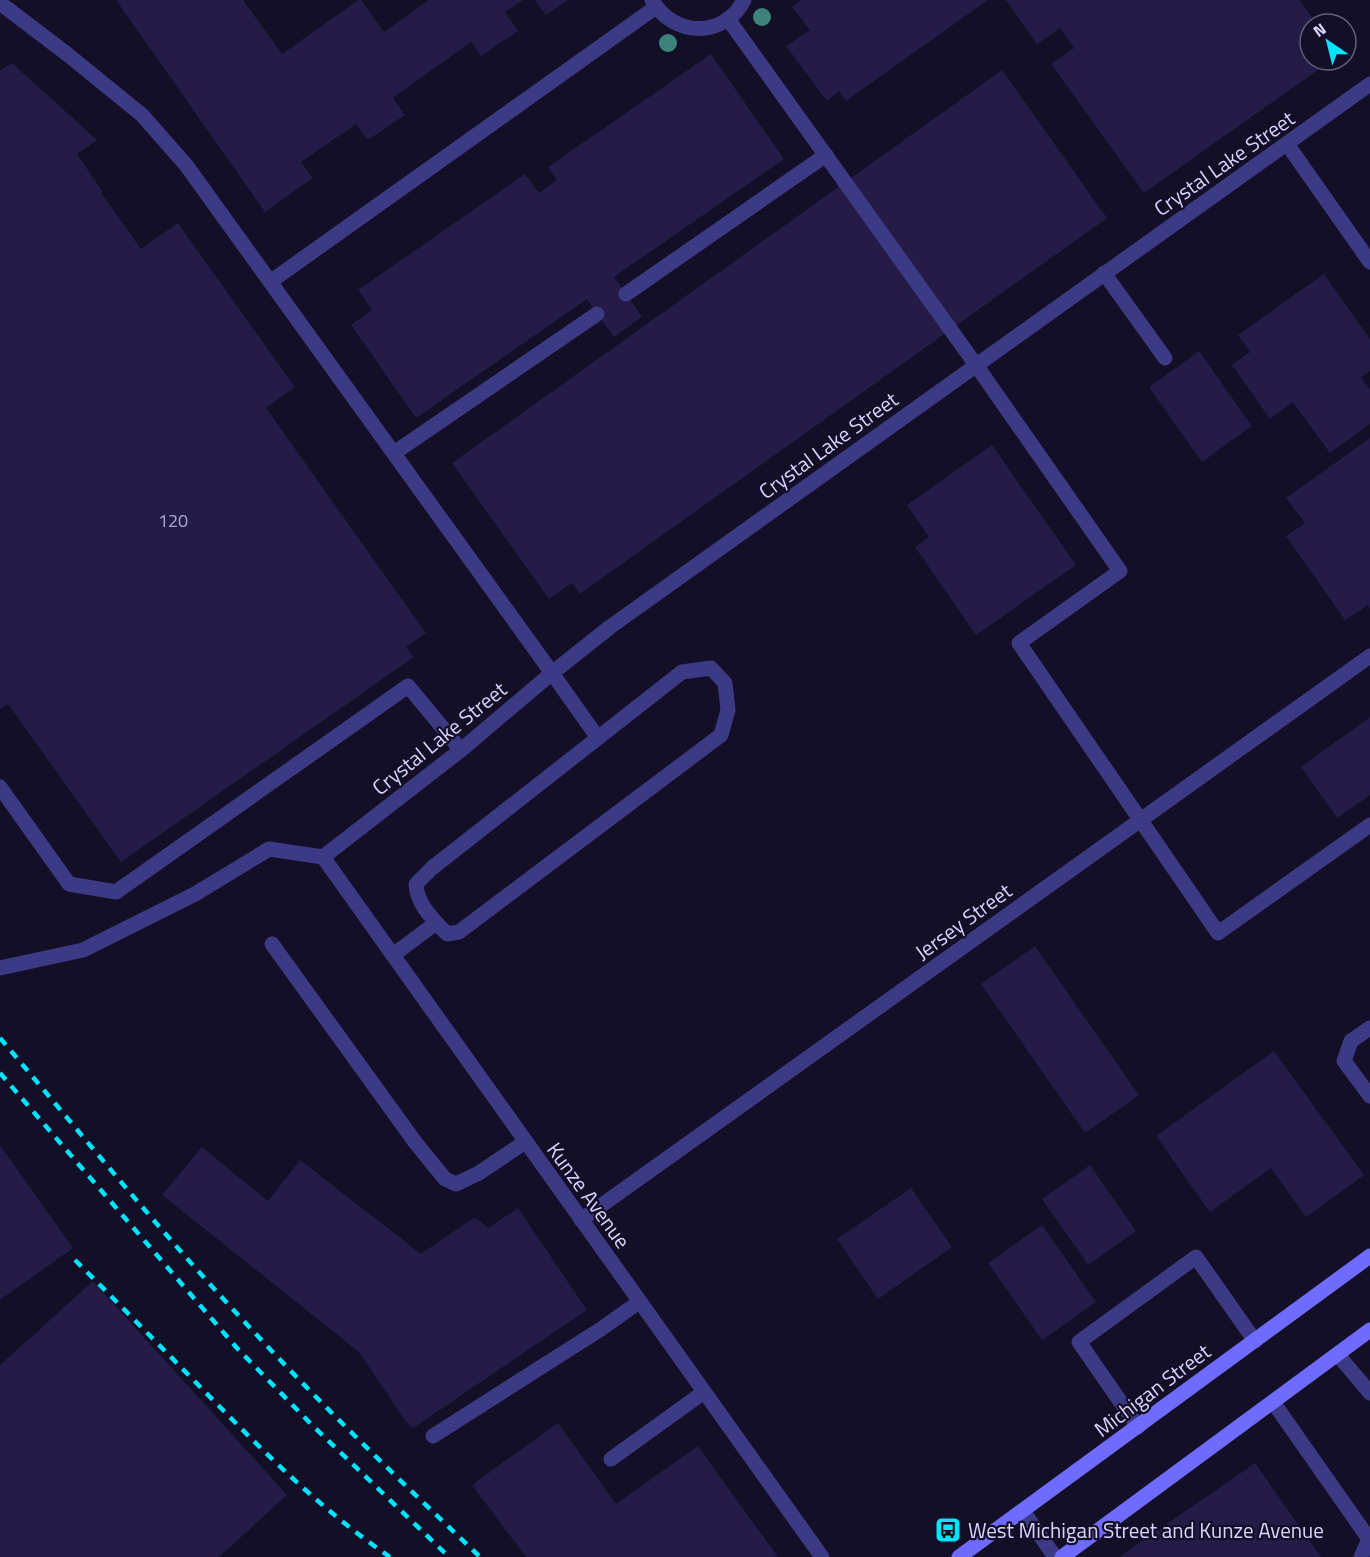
<svg xmlns="http://www.w3.org/2000/svg" width="1370" height="1557" font-family="'Titillium Web',sans-serif">
<style>
.building{fill:#241b47}
.lines{fill:none;stroke-linecap:round;stroke-linejoin:round}
.service{stroke:#3d3a85;stroke-width:15}
.minor{stroke:#3d3a85;stroke-width:15}
.secondary{stroke:#6f6bff;stroke-width:15}
.rail{stroke:#00e5ff;stroke-width:4.5;stroke-dasharray:9 8;stroke-linecap:butt}
.tree{fill:#3d827b}
.labels{text-anchor:middle;dominant-baseline:central;stroke-width:4.5;stroke-linejoin:round;paint-order:stroke}
.number-label{font-size:18px;fill:#aca6d1}
.street-label{font-size:21px;fill:#d9d4ff;stroke:#130f26}
.poi-label{font-size:21px;fill:#d9d4ff;stroke:#130f26;text-anchor:start}
</style>
<rect width="100%" height="100%" fill="#130f26"/>
<!-- building -->
<g class="building">
<polygon points="116,0 243,0 282,54 358,0 361,0 384,32 429,0 523,0 505,12 518,31 481,56 471,42 393,98 405,115 368,140 356,124 301,162 313,178 265,212"/>
<polygon points="535,0 568,0 546,15"/>
<polygon points="801,0 988,0 846,101 839,91 827,101 786,46 810,30 792,7"/>
<polygon points="1006,0 1299,0 1317,24 1310,24 1310,60 1332,60 1144,193 1051,64 1074,48 1060,28 1037,44"/>
<polygon points="711,54 784,159 614,277 642,317 614,337 587,299 416,418 351,325 372,310 358,290 525,174 539,193 557,180 548,167"/>
<polygon points="12,63 97,140 77,154 103,192 101,193 141,249 178,223 295,387 266,408 426,633 406,647 414,657 121,862 8,704 0,709 0,71"/>
<polygon points="1002,70 1107,218 580,594 572,583 549,599 452,463"/>
<polygon points="1324,274 1370,339 1370,371 1361,377 1370,389 1370,424 1330,453 1293,402 1270,419 1232,365 1250,352 1238,335"/>
<polygon points="1199,351 1252,426 1202,462 1149,387"/>
<polygon points="1370,438 1370,609 1368,605 1345,620 1286,536 1305,523 1286,498"/>
<polygon points="992,445 1076,565 976,635 915,547 929,537 907,505"/>
<polygon points="1370,717 1370,795 1337,818 1301,767"/>
<polygon points="1035,946 1139,1095 1085,1133 981,984"/>
<polygon points="1274,1051 1364,1175 1306,1217 1271,1168 1210,1212 1156,1136"/>
<polygon points="0,1145 73,1248 0,1300"/>
<polygon points="202,1147 268,1201 300,1160 421,1254 475,1217 488,1228 518,1208 587,1310 413,1428 406,1422 359,1352 162,1195"/>
<polygon points="1090,1165 1136,1231 1088,1265 1042,1199"/>
<polygon points="911,1188 952,1247 878,1299 837,1239"/>
<polygon points="1042,1225 1096,1302 1042,1340 988,1263"/>
<polygon points="93,1281 287,1495 219,1557 0,1557 0,1365"/>
<polygon points="558,1423 616,1504 698,1446 778,1557 526,1557 472,1485"/>
<polygon points="1255,1463 1321,1557 1119,1557"/>
</g>
<g class="lines">
<!-- service -->
<g class="service">
<polyline points="1104,273 1165,358"/>
<polyline points="626,294 826,155"/>
<polyline points="976,365 1120,571 1019,643 1218,933 1370,825"/>
<polyline points="394,453 597,314"/>
<path d="M711,668L725,683L728,710L721,735L459,932L447,934C433,919 417,905 416,884L432,868L682,672Z"/>
<polyline points="552,673 598,738"/>
<polyline points="0,787 69,884 116,892 408,686 461,750"/>
<polyline points="272,944 415,1142 445,1179 456,1184 479,1173 525,1142"/>
<polyline points="393,955 436,923"/>
<polyline points="0,968 83,950 195,894 269,849 323,857"/>
<polyline points="1370,1028 1351,1041 1344,1061 1370,1096"/>
<polyline points="1338,1355 1370,1393"/>
<polyline points="1273,1402 1369,1539 1361,1557"/>
<polyline points="1138,1427 1079,1342 1196,1257 1255,1341"/>
<polyline points="433,1436 601,1329 639,1302"/>
<polyline points="611,1459 704,1392"/>
</g>
<!-- minor -->
<g class="minor">
<path d="M652,0C673,37 724,39 744,0"/>
<polyline points="0,3 67,54 142,115 186,165 552,673"/>
<polyline points="728,19 976,365"/>
<polyline points="1287,144 1370,262"/>
<polyline points="270,282 656,7"/>
<polyline points="581,1220 1370,656"/>
<polyline points="1023,1511 1055,1557"/>
<polyline points="822,1557 323,857 461,750 552,673 610,627 1370,84"/>
</g>
<!-- secondary -->
<g class="secondary">
<polyline points="959,1557 1370,1256"/>
<polyline points="1062,1557 1370,1330"/>
</g>
<!-- rail -->
<g class="rail">
<path d="M0,1038C84,1137 166,1239 255,1333C327,1411 404,1484 480,1557"/>
<polyline points="0,1073 236,1347 310,1423 449,1557"/>
<path d="M75,1260C121,1306 167,1353 213,1400C268,1456 324,1512 390,1557"/>
</g>
</g>
<!-- trees -->
<g class="tree">
<circle cx="762" cy="17" r="9"/>
<circle cx="668" cy="43" r="9"/>
</g>
<!-- icons -->
<defs>
<g id="bus-square" transform="scale(1.35)"><rect x="-9" y="-9" width="18" height="18" rx="4" fill="#00e5ff" stroke="#130f26"/><path d="M-5-6H5V4H4V6H2V4H-2V6H-4V4H-5ZM-3.5-4V0h7V-4ZM-3.5 1.2v1.5H-2V1.2ZM2 1.2v1.5H3.5V1.2Z" fill="#111"/></g>
</defs>
<g fill-rule="evenodd">
<use href="#bus-square" x="948" y="1530"/>
</g>
<g class="labels">
<!-- number labels -->
<g class="number-label">
<text x="173" y="520">120</text>
</g>
<!-- street labels -->
<g class="street-label">
<text transform="translate(1224 163) rotate(-35)">Crystal Lake Street</text>
<text transform="translate(828 445) rotate(-36)">Crystal Lake Street</text>
<text transform="translate(439 738) rotate(-39)">Crystal Lake Street</text>
<text transform="translate(963 921) rotate(-36)">Jersey Street</text>
<text transform="translate(589 1195) rotate(54)">Kunze Avenue</text>
<text transform="translate(1152 1390) rotate(-37)">Michigan Street</text>
</g>
<!-- poi labels -->
<g class="poi-label">
<text x="968" y="1530">West Michigan Street and Kunze Avenue</text>
</g>
</g>
<!-- north arrow -->
<g transform="translate(1328 42) rotate(325)"><circle r="28" fill="#130f26" stroke="#625e7d" stroke-width="1.5"/>
<path d="M0-4.5L10 22L0 15L-10 22Z" fill="#00e5ff"/>
<text y="-9" font-size="16" font-weight="bold" text-anchor="middle" fill="#d9d4ff">N</text>
</g>
</svg>
